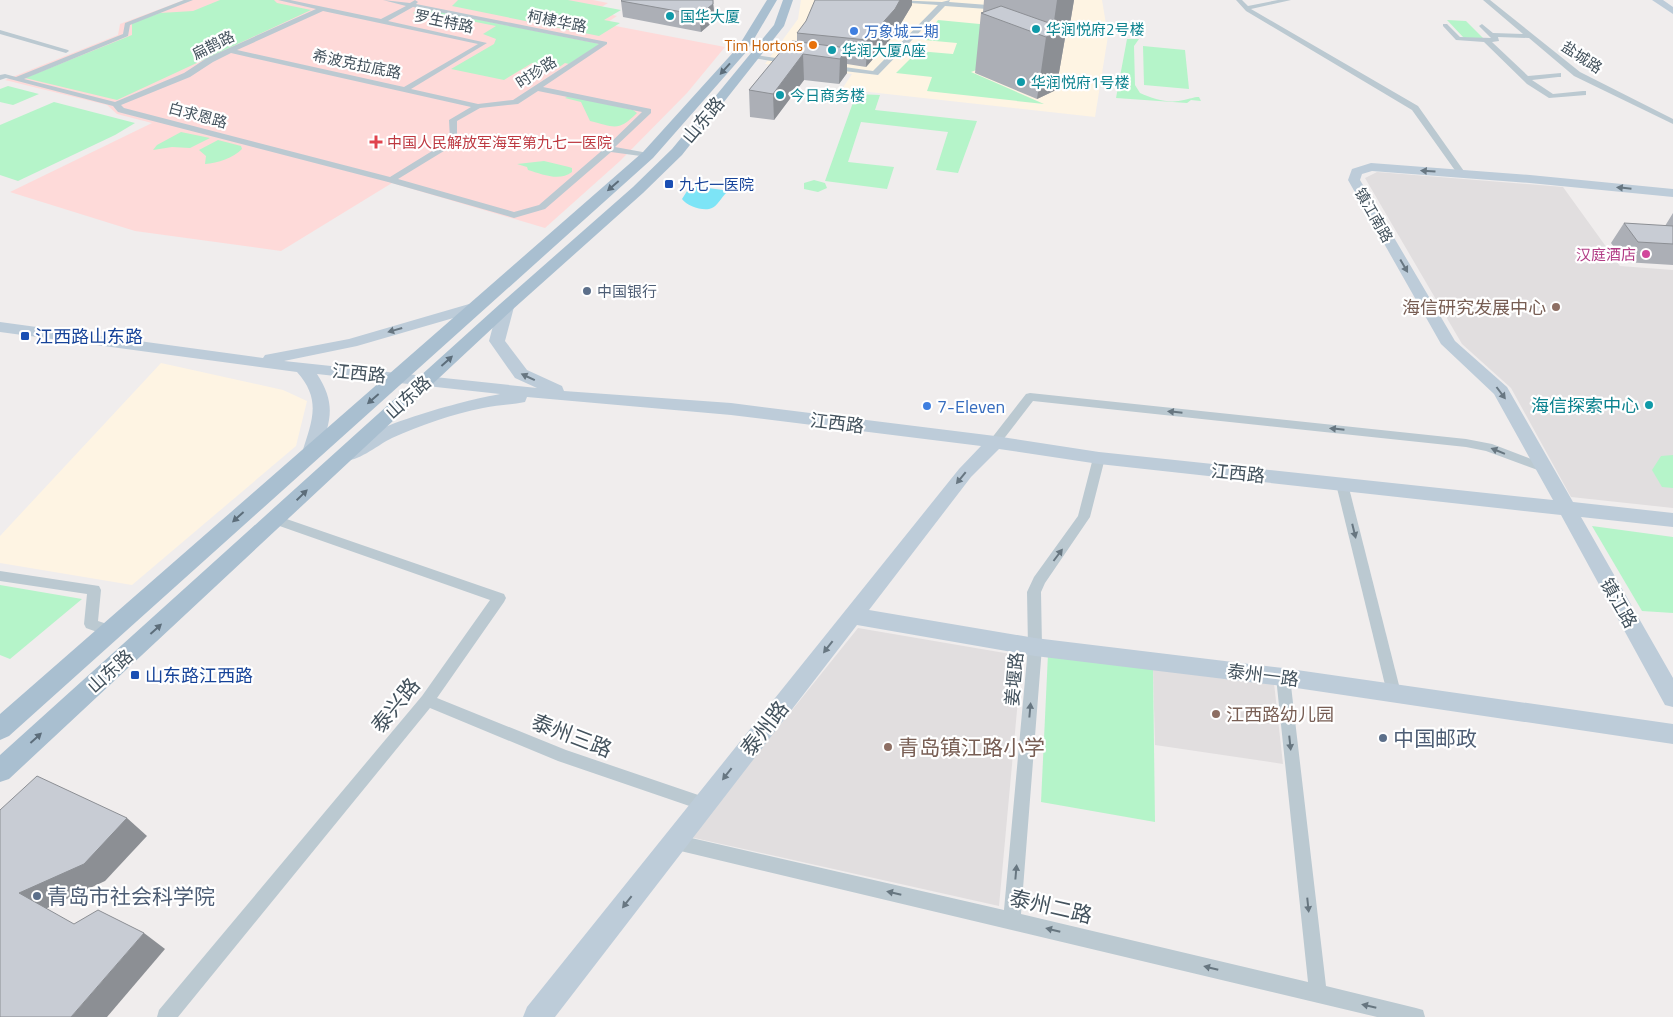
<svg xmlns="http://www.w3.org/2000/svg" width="1673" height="1017" font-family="'Titillium Web','Noto Sans SC',sans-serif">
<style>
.commercial{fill:#fef4e3}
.education{fill:#e1dedf}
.medical{fill:#fedad9}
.green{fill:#b5f4c9}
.water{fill:#7de4f6}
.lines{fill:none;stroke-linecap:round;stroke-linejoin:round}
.street{fill:#bbc9d1;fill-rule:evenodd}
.secondary{fill:#bdccd9;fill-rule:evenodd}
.primary{fill:#a9bfd0;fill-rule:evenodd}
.wall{fill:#acafb6}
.shaded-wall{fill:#8c8f94}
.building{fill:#c8ccd4;stroke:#8c8f94}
.oneway{fill:#5c6d7a}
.oneway2{fill:#687782}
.oneway3{fill:#677680}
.culture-dot{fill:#0f9aa8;stroke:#fff;stroke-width:2}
.shop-dot{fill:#3f7fe0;stroke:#fff;stroke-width:2}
.food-dot{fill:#e8710a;stroke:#fff;stroke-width:2}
.health-dot{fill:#e0444e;stroke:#fff;stroke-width:2}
.transit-dot{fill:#1a4fb4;stroke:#fff;stroke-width:2}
.hotel-dot{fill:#d1479c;stroke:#fff;stroke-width:2}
.service-dot{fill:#5c6f8a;stroke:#fff;stroke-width:2}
.education-dot{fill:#8d6e63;stroke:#fff;stroke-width:2}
.labels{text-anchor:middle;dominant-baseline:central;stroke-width:4.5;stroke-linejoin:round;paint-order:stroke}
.far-culture-label{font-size:15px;fill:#0d838f;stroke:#fff;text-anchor:start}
.far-street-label{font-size:15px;fill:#43525d;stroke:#fff}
.far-shop-label{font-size:15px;fill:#366cbe;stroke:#fff;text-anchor:start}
.far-food-label{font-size:15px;fill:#c56008;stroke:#fff;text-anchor:end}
.far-health-label{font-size:15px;fill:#be3a42;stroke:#fff;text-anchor:start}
.far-transit-label{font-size:15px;fill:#164399;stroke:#fff;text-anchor:start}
.far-hotel-label{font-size:15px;fill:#b23c85;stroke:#fff;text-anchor:end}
.far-service-label{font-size:15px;fill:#4e5e75;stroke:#fff;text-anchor:start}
.street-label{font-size:18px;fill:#43525d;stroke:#fff}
.education-label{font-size:18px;fill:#785e54;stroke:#fff;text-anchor:end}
.transit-label{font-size:18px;fill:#164399;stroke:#fff;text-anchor:start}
.culture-label{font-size:18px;fill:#0d838f;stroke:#fff;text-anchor:end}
.shop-label{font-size:18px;fill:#366cbe;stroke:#fff;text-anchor:start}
.near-street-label{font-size:21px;fill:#43525d;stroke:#fff}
.near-service-label{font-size:21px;fill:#4e5e75;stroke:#fff;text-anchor:start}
.near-education-label{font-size:21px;fill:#785e54;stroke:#fff;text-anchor:start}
</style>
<rect width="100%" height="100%" fill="#f0eded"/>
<!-- commercial -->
<g class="commercial">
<polygon points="801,0 1102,0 1108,36 1095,117 842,89 852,74 765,64 798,19"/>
<polygon points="161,363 283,390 307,401 296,446 132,585 0,563 0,536"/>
</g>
<!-- education -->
<g class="education">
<polygon points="1377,172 1563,187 1620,266 1673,270 1673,508 1571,497 1511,388 1462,344 1365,178"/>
<polygon points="858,628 1022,656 999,906 690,837"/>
<polygon points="1153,669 1274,683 1283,764 1155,745"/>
</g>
<!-- medical -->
<polygon class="medical" points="184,0 593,0 608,3 595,11 617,16 605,24 725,47 687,93 620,161 545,228 392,183 281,251 135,231 10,192 152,123 117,114 107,105 5,80 118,35 120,24"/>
<!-- green -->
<g class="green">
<polygon points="220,0 274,0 277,3 311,10 117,100 25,78 132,35 132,23 160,13 193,11"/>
<polygon points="458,0 568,0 621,10 604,20 620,23 599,36 452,6"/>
<polygon points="421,8 600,44 569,64 565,63 558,68 532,63 504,80 451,69 494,44 496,39 483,34 496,26 425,12 419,15 413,13"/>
<polygon points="938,20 990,25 992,64 971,72 1044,104 927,91 932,77 896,73 918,51 953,54 957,43 924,40"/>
<polygon points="1447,20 1466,21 1483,38 1464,38"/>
<path d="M1127,39H1139L1134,46L1135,85L1140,93C1154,99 1169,104 1184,100C1190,99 1193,97 1199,97L1201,101L1191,100L1187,103L1116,98Z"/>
<polygon points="1143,46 1185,50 1189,89 1144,85"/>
<polygon points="8,86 39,94 13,105 0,102 0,89"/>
<polygon points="856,94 880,95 875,110 977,121 958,173 936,170 948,132 861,122 848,162 894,167 887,189 825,181"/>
<path d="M569,96L633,110L637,113C618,132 615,127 590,121L581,102L565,98Z"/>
<polygon points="54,102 135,123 115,135 18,181 0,175 0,125"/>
<polygon points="181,132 210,138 190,148 172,147 153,150 157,145"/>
<path d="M218,140L241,146L242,149C233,158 218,163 205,164L206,156L199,150Z"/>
<path d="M544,161L569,167L572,168V172C559,182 542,174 528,170L527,167L517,164Z"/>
<polygon points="814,180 825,183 827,188 818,192 804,189 804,183"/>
<polygon points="1673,455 1673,488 1662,487 1652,470 1661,456"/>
<polygon points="1592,526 1673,537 1673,613 1642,611"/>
<polygon points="0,585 82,599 10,659 0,655"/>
<polygon points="1048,654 1153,669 1155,822 1041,802"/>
</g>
<!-- water -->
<path class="water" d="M693,186L723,190L726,193C722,197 717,206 712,208C704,212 687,206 682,199L689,188Z"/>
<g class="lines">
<!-- street -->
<g class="street">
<path d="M184,0H193L130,25L128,36L24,79L115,102L184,73L207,58L316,9L278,0H290L381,19L406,6L383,0L410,3L415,0L418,2L416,4L607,42V44L543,87L651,109V113L615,147L648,153L652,155L648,157L611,152L545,209L514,218L388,182L118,112L113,106L6,78L0,80V75L5,74L16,77L123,34L125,23ZM413,7L599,44L513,100L478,104L411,89L487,43L388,21ZM323,11L478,44L404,87L237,50ZM231,53L471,107L449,120L450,140L390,177L124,108L121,105L190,77L213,62ZM538,91L642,112L606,147L539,205L514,212L398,179L457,143V121L480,108L518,104Z"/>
<polygon points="893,0 942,2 950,0 949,2 1001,6 1004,8 1001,10 945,6 878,75 827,69 827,65 830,65 873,71 938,5 896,2"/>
<polygon points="1236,0 1242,0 1248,6 1278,0 1291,0 1251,9 1418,106 1466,174 1465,176 1459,176 1412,110 1246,11"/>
<polygon points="1483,0 1490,0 1580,72 1673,119 1673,124 1574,76 1529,38 1498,37 1499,41 1492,42 1528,76 1561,73 1561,77 1558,77 1532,80 1553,94 1583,91 1586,91 1586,95 1549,98 1527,84 1484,42 1456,40 1443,26 1443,24 1447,24 1460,37 1491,38 1479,26 1482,24 1493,33 1523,34"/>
<polygon points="0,30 68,50 69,51 66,53 0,34"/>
<polygon points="755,55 790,60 794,62 790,64 753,58 753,56"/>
<polygon points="1030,393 1466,439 1492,444 1547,465 1549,468 1543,472 1486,451 1466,447 1033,401 999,445 991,445 989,442 991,439 1026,394"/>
<polygon points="1099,454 1105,458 1090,517 1045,583 1041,592 1042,647 1021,914 1308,982 1276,677 1278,673 1283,671 1288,673 1290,677 1326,986 1416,1008 1423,1010 1425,1017 1377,1017 668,848 666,842 668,836 674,834 1004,910 1028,647 1027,592 1034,577 1078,516 1093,458"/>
<polygon points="1342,480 1348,484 1401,693 1399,697 1394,699 1389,697 1387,693 1336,484"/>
<polygon points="275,515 504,594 506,598 504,602 437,698 566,750 710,799 712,804 710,809 704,811 558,761 430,708 178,1017 157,1017 159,1010 422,696 490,600 271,523 269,520 271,517"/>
<polygon points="0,571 99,586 101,590 98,621 116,627 118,631 116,635 111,637 86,628 84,624 87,594 0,581"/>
</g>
<!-- secondary -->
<g class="secondary">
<polygon points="1652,0 1663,0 1673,7 1673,14"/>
<path d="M1371,163L1530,175L1673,189V197L1530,183L1372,171L1362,174L1360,180L1455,341L1507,387L1573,502L1673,513V527L1581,517L1673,678V707L1665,705L1561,515L1099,464L999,449L971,477L869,610L1035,638L1283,668L1673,724V744L1283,686L1035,656L857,625L555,1017H523L527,1007L959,469L981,446L731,415L527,397L525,402C511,405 497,405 483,408C452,414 421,425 392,438C379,444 356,464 342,460L339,456C356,428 466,400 500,394L317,374C337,405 330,420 320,453L317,457L311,459L305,457L302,453C312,421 322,400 297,372L0,332V322L263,358L265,355L349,339L476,302L481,304L484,307L481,310L357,346L284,361L537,388L515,378L489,341L498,307L501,304H511L514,307L505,341L527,370L562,386L564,391L731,403L995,436L1099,452L1553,500L1494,394L1441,344L1348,180L1352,169Z"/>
</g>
<!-- primary -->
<g class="primary">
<polygon points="767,0 777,0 747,51 653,158 9,736 0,740 0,714 643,152 738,47"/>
<polygon points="783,0 793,0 784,26 682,155 643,193 512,310 9,779 0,782 0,755 500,304 633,187 672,149 774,25"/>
</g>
</g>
<!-- wall -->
<g class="wall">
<polygon points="713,0 715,20 701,32 623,17 621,1"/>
<polygon points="984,0 1074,0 1068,36 1065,38 1056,90 1037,99 975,73 981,13 983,12"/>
<polygon points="912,5 894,35 866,67 847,64 847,73 839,84 804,80 774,120 750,117 749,90 789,44 797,41 797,33"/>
<polygon points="1673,213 1673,265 1625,262 1611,243 1624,223 1665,226"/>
</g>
<!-- shaded-wall -->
<g class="shaded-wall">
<polygon points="900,0 912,0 912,5 894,35 866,67 867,40"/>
<polygon points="1057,0 1074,0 1068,36 1065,38 1056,90 1037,99 1046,37 1052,35"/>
<polygon points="713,4 715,20 701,32 699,15"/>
<polygon points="847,48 847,73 839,84 840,59"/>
<polygon points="803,54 804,80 774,120 773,94"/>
<polygon points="127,818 147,836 105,881 43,910 19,893"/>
<polygon points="144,933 165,949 107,1017 71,1017"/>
</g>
<!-- building -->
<g class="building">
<polygon points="622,0 713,0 713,4 699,15 621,1"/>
<polygon points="815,0 900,0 895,9 867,40 797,33 806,21"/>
<polygon points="1001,6 1066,29 1046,37 981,13"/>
<polygon points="792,41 847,48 840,59 803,54 773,94 749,90 787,44 789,44"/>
<polygon points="1624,223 1673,226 1673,244 1638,242"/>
<polygon points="37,776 127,818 84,864 19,893 74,924 98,910 144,933 71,1017 0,1017 0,810"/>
</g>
<!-- one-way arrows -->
<defs><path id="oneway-solid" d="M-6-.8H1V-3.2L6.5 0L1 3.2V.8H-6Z" transform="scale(1.25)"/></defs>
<g class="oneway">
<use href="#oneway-solid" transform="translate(725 69) rotate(132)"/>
<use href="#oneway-solid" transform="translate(613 186) rotate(139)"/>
<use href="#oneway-solid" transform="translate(447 361) rotate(-42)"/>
<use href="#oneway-solid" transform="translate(373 399) rotate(139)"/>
<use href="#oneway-solid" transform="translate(302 495) rotate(-44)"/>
<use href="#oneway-solid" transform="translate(238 517) rotate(138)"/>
<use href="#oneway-solid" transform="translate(156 629) rotate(-42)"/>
<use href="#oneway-solid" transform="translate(36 738) rotate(-42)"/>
</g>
<g class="oneway2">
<use href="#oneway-solid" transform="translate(1428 171) rotate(-176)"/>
<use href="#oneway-solid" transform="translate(1624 188) rotate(-174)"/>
<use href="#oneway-solid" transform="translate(1404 266) rotate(60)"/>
<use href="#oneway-solid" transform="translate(395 330) rotate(164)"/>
<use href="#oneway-solid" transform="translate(528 377) rotate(-155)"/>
<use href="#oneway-solid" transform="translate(1501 393) rotate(53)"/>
<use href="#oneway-solid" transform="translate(961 478) rotate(129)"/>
<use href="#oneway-solid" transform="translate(828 647) rotate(128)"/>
<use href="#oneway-solid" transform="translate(727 774) rotate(128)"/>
<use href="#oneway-solid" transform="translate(627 902) rotate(128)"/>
</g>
<g class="oneway3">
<use href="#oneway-solid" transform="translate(1175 412) rotate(-174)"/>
<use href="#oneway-solid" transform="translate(1337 429) rotate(-174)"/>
<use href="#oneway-solid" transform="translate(1498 451) rotate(-158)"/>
<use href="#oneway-solid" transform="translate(1354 531) rotate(76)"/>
<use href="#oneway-solid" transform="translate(1058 555) rotate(-53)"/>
<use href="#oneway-solid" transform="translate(1030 710) rotate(-85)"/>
<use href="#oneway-solid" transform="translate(1290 743) rotate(84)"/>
<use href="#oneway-solid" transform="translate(1016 872) rotate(-85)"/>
<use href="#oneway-solid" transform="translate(894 893) rotate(-167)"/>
<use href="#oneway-solid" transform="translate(1308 905) rotate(84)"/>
<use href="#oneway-solid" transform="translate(1053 930) rotate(-166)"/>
<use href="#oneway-solid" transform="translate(1211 968) rotate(-166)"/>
<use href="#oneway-solid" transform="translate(1369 1006) rotate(-167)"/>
</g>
<!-- markers -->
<g class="culture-dot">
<circle cx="670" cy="16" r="5"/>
<circle cx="1036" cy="29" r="5"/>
<circle cx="832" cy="50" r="5"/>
<circle cx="1021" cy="82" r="5"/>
<circle cx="780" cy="95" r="5"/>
<circle cx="1649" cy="405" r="5"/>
</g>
<g class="shop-dot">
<circle cx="854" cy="31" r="5"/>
<circle cx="927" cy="406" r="5"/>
</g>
<circle class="food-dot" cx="813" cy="45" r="5"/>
<path class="health-dot" d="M373.5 134.5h5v5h5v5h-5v5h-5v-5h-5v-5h5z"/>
<g class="transit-dot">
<rect x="664" y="179" width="10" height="10" rx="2.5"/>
<rect x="20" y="331" width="10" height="10" rx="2.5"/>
<rect x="130" y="670" width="10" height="10" rx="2.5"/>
</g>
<circle class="hotel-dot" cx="1646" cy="254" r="5"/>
<g class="service-dot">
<circle cx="587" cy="291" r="5"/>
<circle cx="1383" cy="738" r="5"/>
<circle cx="37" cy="896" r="5"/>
</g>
<g class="education-dot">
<circle cx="1556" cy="307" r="5"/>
<circle cx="1216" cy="714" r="5"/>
<circle cx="888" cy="747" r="5"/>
</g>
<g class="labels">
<!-- far-culture labels -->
<g class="far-culture-label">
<text x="680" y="16">国华大厦</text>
<text x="1046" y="29">华润悦府2号楼</text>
<text x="842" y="50">华润大厦A座</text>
<text x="1031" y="82">华润悦府1号楼</text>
<text x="790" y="95">今日商务楼</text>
</g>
<!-- far-street labels -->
<g class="far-street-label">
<text transform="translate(444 21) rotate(12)">罗生特路</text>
<text transform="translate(557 21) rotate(11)">柯棣华路</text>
<text transform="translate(213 45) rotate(-27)">扁鹊路</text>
<text transform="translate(1582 57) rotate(33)">盐城路</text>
<text transform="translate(357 64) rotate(12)">希波克拉底路</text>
<text transform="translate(536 72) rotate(-33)">时珍路</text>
<text transform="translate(198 115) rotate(15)">白求恩路</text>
<text transform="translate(1374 215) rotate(60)">镇江南路</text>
</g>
<!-- far-shop labels -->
<g class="far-shop-label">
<text x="864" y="31">万象城二期</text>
</g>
<!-- far-food labels -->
<g class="far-food-label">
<text x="803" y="45">Tim Hortons</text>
</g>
<!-- far-health labels -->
<g class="far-health-label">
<text x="387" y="142">中国人民解放军海军第九七一医院</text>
</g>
<!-- far-transit labels -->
<g class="far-transit-label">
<text x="679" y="184">九七一医院</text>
</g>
<!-- far-hotel labels -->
<g class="far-hotel-label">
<text x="1636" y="254">汉庭酒店</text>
</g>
<!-- far-service labels -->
<g class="far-service-label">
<text x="597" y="291">中国银行</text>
</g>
<!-- street labels -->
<g class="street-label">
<text transform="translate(703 120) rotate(-50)">山东路</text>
<text transform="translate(359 373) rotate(6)">江西路</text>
<text transform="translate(408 397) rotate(-42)">山东路</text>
<text transform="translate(837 423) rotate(7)">江西路</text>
<text transform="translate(1238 473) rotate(6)">江西路</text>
<text transform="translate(1619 603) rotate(60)">镇江路</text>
<text transform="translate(110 671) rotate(-42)">山东路</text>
<text transform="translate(1263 675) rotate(7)">泰州一路</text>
<text transform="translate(1014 679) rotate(-85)">姜堰路</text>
</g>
<!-- education labels -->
<g class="education-label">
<text x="1546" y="307">海信研究发展中心</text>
<text x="1226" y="714" text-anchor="start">江西路幼儿园</text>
</g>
<!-- transit labels -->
<g class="transit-label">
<text x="35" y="336">江西路山东路</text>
<text x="145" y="675">山东路江西路</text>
</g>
<!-- culture labels -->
<g class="culture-label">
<text x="1639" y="405">海信探索中心</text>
</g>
<!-- shop labels -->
<g class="shop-label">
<text x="937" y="406">7-Eleven</text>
</g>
<!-- near-street labels -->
<g class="near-street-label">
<text transform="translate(395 705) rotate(-51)">泰兴路</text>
<text transform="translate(764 728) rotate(-52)">泰州路</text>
<text transform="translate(572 735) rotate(21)">泰州三路</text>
<text transform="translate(1051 906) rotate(13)">泰州二路</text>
</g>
<!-- near-service labels -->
<g class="near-service-label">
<text x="1393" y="738">中国邮政</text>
<text x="47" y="896">青岛市社会科学院</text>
</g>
<!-- near-education labels -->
<g class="near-education-label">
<text x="898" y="747">青岛镇江路小学</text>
</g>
</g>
</svg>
